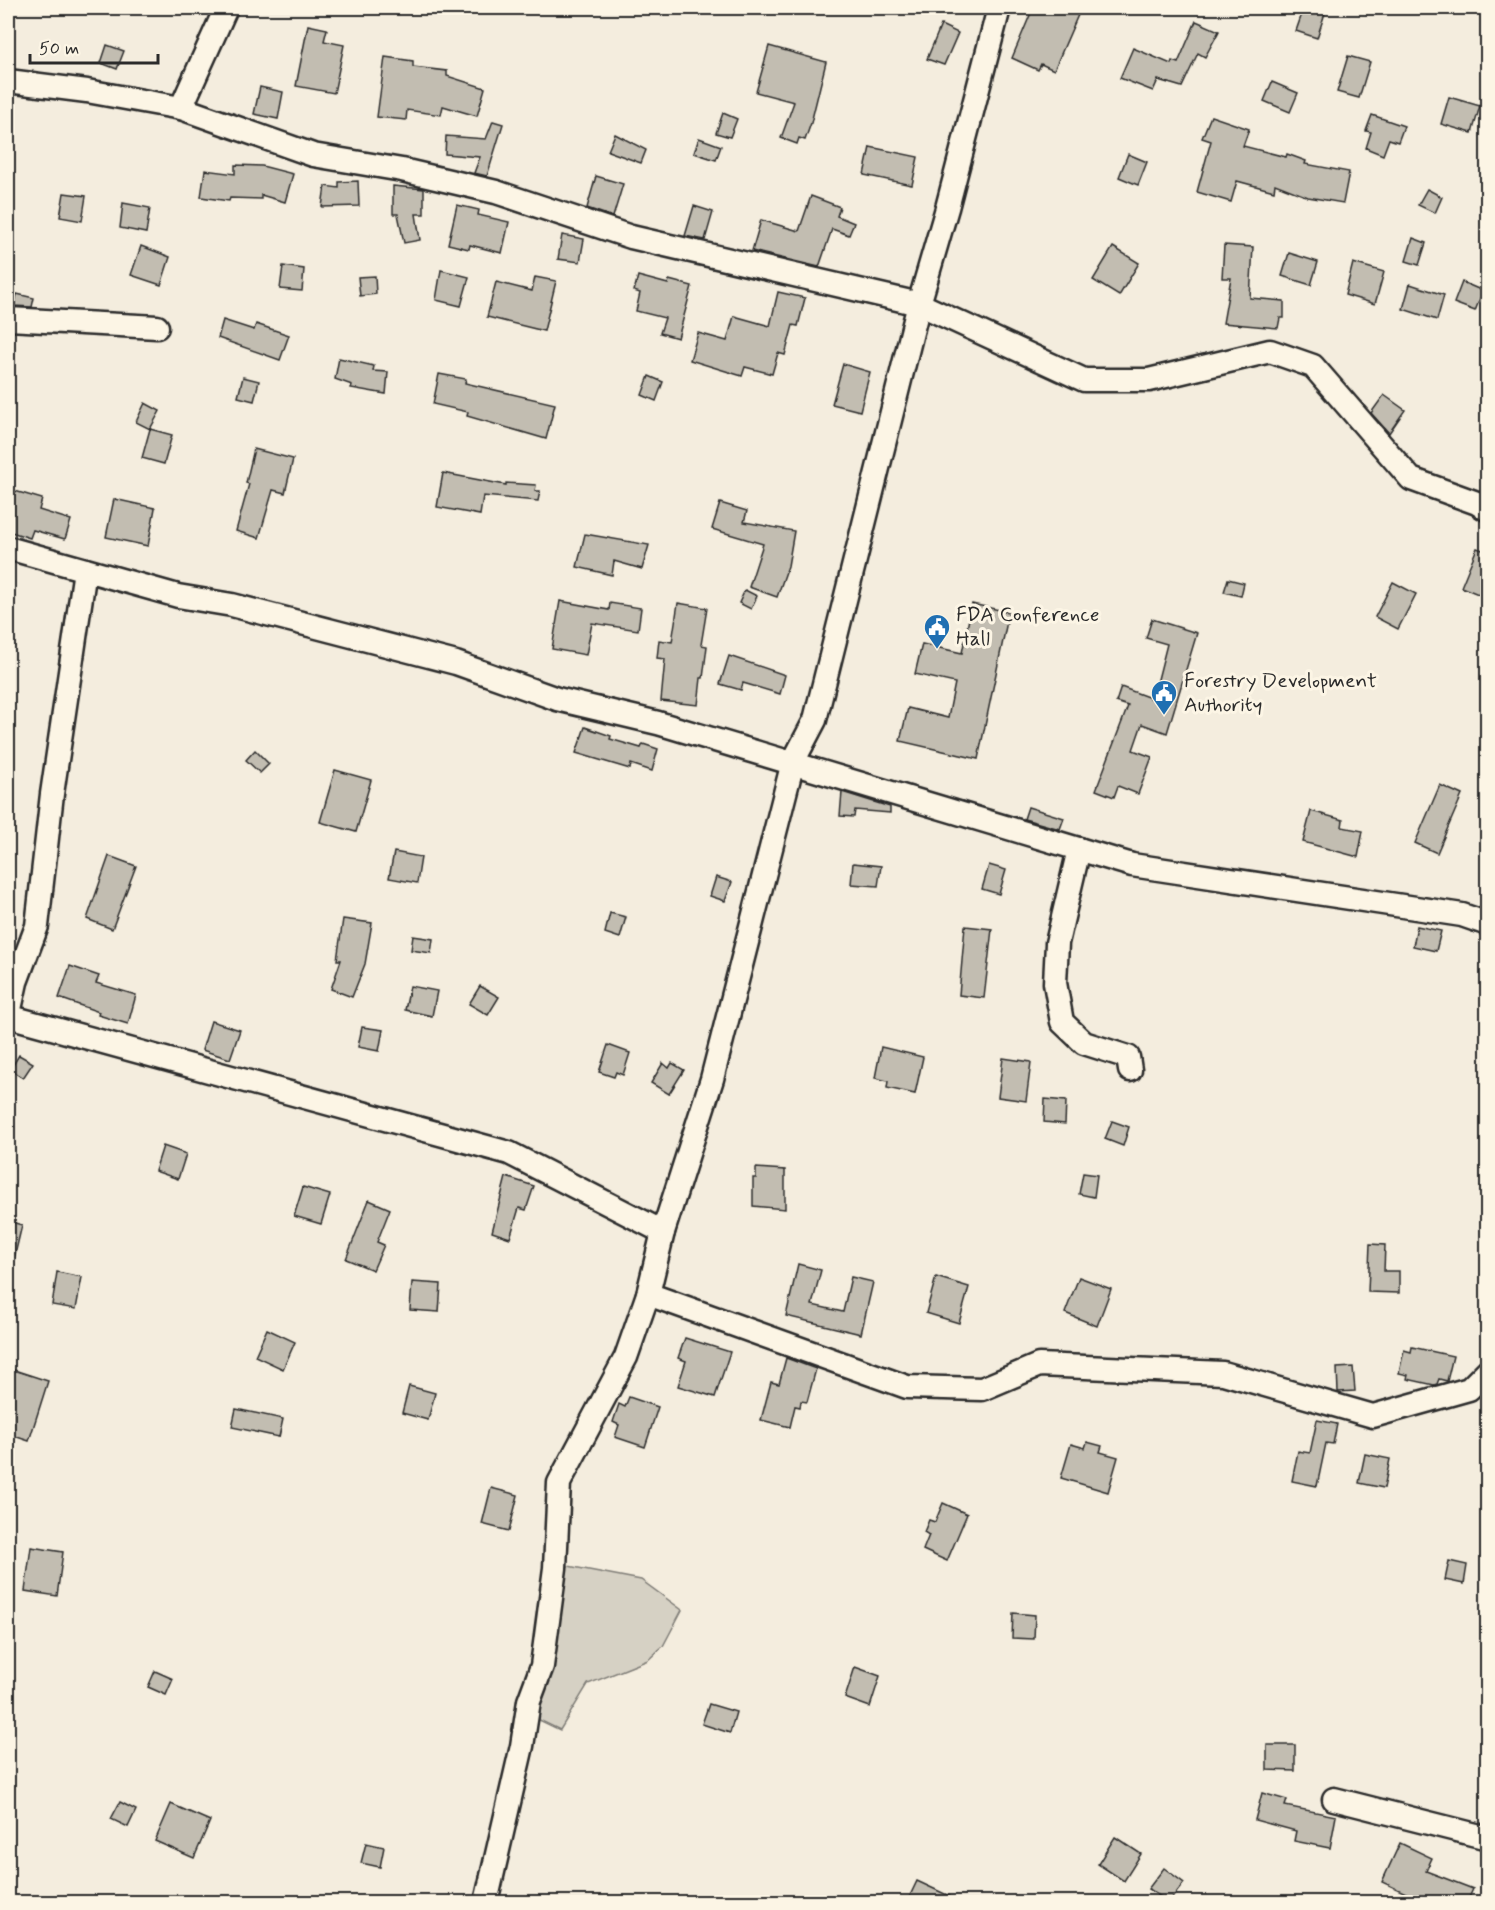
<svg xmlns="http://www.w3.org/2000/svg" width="1495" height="1910" font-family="Mynerve,sans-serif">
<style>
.green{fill:#d6d1c4;stroke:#807e78;stroke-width:1.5}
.building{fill:#c2bdb1;stroke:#2b2b2b;stroke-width:1.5}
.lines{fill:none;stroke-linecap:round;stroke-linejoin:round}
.minor-casing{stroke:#2b2b2b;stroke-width:27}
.minor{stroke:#fcf5e5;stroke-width:22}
.labels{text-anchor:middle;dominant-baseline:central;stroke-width:6;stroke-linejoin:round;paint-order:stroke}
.poi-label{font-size:21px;fill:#2b2b2b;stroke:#fcf5e5;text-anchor:start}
</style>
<rect width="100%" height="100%" fill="#f4edde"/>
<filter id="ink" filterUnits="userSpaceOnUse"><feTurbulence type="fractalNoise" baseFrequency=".0167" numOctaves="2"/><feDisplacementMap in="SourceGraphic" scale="12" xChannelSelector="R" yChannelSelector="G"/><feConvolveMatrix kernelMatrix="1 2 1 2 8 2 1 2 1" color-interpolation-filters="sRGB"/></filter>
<g filter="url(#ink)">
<!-- green -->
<polygon class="green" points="563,1565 641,1580 682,1610 663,1646 648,1660 588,1684 560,1730 529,1715"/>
<!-- building -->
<g class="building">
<polygon points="1033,8 1081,8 1054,70 1041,64 1038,70 1012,58"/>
<polygon points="1304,8 1325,13 1317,38 1296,31"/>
<polygon points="1196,21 1219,31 1205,57 1198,53 1182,87 1158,80 1153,91 1120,78 1133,48 1171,64 1172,61 1178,63"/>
<polygon points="308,25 327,29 324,41 344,45 334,93 296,86"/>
<polygon points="941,25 958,33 944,65 927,59"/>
<polygon points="107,45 124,51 117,69 101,63"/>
<polygon points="769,46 826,62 811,123 805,140 799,138 797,144 781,138 794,102 756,92"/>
<polygon points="1348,56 1370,62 1359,98 1337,92"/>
<polygon points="385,57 413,61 413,67 447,71 447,76 485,88 477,116 443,106 441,115 407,110 406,120 377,117"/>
<polygon points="1272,82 1298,93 1290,112 1264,101"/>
<polygon points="260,87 283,92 278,119 254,114"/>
<polygon points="1449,97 1480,106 1472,133 1441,124"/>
<polygon points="723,113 737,119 730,137 716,133"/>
<polygon points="1372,115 1404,126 1398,142 1389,139 1383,155 1366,148 1371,132 1366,131"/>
<polygon points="1211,116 1249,129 1243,146 1286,157 1287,154 1306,161 1305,164 1349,172 1343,203 1308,197 1275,184 1274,191 1237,181 1231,202 1197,192 1211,141 1202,138"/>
<polygon points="493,121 503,124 487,176 474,173 480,157 445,154 446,136 486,139"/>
<polygon points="615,134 646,150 641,163 608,151"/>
<polygon points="699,138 721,146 716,160 694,153"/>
<polygon points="870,147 918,157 912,185 864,175"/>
<polygon points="1128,154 1147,162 1138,185 1119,177"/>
<polygon points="235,165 262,166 293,174 285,202 261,195 261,199 230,198 229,201 201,197 205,170 235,174"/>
<polygon points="596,176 623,184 613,217 587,208"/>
<polygon points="358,181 359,206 322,207 325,186 339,188 339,182"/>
<polygon points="393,186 424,189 424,214 416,214 420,240 404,243 398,214 393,214"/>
<polygon points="1427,189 1442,197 1435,213 1418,205"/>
<polygon points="64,193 86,196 82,221 60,217"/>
<polygon points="811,196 840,207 837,216 854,223 849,235 832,229 819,267 752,251 761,220 799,231"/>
<polygon points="123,203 150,208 146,233 120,228"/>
<polygon points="457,205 479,210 478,215 509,222 502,253 470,245 469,249 448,244"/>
<polygon points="694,206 713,212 705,240 685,236"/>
<polygon points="562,235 584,239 580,262 558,259"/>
<polygon points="1413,238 1426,243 1419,265 1406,261"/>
<polygon points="1224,245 1253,247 1250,298 1284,301 1284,318 1280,318 1278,328 1223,323 1231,278 1222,278"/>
<polygon points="141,246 170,257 161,285 131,275"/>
<polygon points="1113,247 1139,263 1119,296 1093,280"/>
<polygon points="1289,253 1318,262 1311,285 1282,276"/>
<polygon points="1353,263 1384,272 1375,304 1345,295"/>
<polygon points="283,266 304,269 302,291 280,289"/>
<polygon points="441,270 469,277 461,306 436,300"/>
<polygon points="375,276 376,294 360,296 358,277"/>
<polygon points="638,276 668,284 669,280 692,286 678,338 660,333 665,318 636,311 640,293 634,291"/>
<polygon points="535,277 556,281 544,331 487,317 496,282 532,291"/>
<polygon points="1462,282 1483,291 1475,311 1454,303"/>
<polygon points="1410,284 1444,295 1437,320 1403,309"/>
<polygon points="778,292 805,298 798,326 793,325 785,355 778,353 772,374 745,367 742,376 690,360 698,333 727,341 734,316 770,326"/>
<polygon points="17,294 34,298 32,307 14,306"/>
<polygon points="223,320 254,330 256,324 289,335 280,360 218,338"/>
<polygon points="339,358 374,366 373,371 388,372 386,394 351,388 352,385 335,379"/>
<polygon points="843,364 870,372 860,411 832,404"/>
<polygon points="439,374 466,379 465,383 555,404 546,439 467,416 468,412 433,404"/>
<polygon points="649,376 663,382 656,401 642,395"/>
<polygon points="243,377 259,381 254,401 238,397"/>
<polygon points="1384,395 1405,410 1389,433 1371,413"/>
<polygon points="145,403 160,411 150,429 136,422"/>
<polygon points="150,429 172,435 164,464 142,458"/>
<polygon points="254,449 293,459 285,493 273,490 259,538 236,531 249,484 246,483"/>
<polygon points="443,473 506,485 506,483 536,485 535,491 540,491 538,501 483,496 480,515 437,507"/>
<polygon points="8,489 42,499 39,510 71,520 65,539 33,530 30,538 8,531"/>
<polygon points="114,499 155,508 148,546 106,537"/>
<polygon points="720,503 747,511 744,522 794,531 788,566 777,597 749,587 763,544 712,529"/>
<polygon points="585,534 649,545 642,569 614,561 612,575 577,567"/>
<polygon points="1477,548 1488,552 1488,598 1461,587"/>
<polygon points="1228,579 1244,583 1241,596 1224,592"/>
<polygon points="1393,582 1416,594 1398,629 1375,617"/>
<polygon points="745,590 757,596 751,609 739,603"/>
<polygon points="560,601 609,610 610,603 641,608 638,630 592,623 586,655 552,649"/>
<polygon points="678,603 707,608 701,645 707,646 703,678 701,678 698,705 661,701 665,659 657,658 659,640 672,642"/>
<polygon points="972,604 1009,612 978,759 900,741 908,708 948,718 955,683 915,674 922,644 962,653"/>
<polygon points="1152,619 1197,633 1167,733 1142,724 1133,750 1152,757 1138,794 1118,786 1114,797 1096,790 1128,706 1116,702 1121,687 1153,699 1167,644 1146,638"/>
<polygon points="729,656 785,675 780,694 743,683 741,690 720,684"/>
<polygon points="585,727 611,736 610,739 641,748 643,744 658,749 652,771 631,764 630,769 576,753"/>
<polygon points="255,750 269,764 260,773 246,760"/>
<polygon points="335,770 371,780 356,832 320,822"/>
<polygon points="1440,785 1462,795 1437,853 1415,843"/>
<polygon points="842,792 890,807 890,813 855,810 854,817 840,816"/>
<polygon points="1028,807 1064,818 1060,829 1024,819"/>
<polygon points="1311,811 1343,820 1342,827 1363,831 1358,857 1303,842"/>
<polygon points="394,852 421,857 417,883 389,878"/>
<polygon points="109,856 136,866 112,929 87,919"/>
<polygon points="853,863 881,866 878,886 851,884"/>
<polygon points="989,865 1006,870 999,894 982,889"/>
<polygon points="716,877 732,882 725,901 710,896"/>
<polygon points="610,913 626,917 620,938 605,933"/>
<polygon points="343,919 372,923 365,964 352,997 331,989 341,960 337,960"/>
<polygon points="965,926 992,929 984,998 959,995"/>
<polygon points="1417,926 1441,931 1436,951 1413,946"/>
<polygon points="413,936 433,939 431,953 411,950"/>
<polygon points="70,966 99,976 96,983 136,995 128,1024 98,1015 99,1012 59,998"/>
<polygon points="410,986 437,991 432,1016 405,1010"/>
<polygon points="480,986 499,997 488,1015 469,1004"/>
<polygon points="211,1021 240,1030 230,1059 202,1050"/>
<polygon points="362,1027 383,1030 379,1051 358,1047"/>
<polygon points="608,1045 630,1053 623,1075 616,1072 614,1077 599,1072"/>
<polygon points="881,1047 923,1057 915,1094 887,1088 888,1081 875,1078"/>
<polygon points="19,1055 33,1063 23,1078 10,1070"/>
<polygon points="1003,1058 1031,1062 1026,1101 998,1097"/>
<polygon points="663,1063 669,1068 672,1063 684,1070 669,1094 651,1083"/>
<polygon points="1045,1099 1066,1101 1065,1124 1044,1122"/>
<polygon points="1112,1121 1129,1127 1123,1146 1105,1139"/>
<polygon points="163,1146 186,1154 178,1179 155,1171"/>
<polygon points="756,1168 785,1170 785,1209 753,1206 753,1178 756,1178"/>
<polygon points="1083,1173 1097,1175 1094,1197 1079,1194"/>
<polygon points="506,1177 534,1186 526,1210 519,1208 510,1238 492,1232"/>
<polygon points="303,1187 330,1195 321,1224 294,1216"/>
<polygon points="369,1200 390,1209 377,1242 384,1245 373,1270 346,1259"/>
<polygon points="8,1221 22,1225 13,1263 8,1262"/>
<polygon points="1370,1244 1385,1245 1384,1271 1399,1271 1399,1293 1368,1292"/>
<polygon points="798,1264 821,1270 812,1305 843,1312 851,1277 873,1282 861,1334 786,1316"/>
<polygon points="57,1272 82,1277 76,1309 52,1305"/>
<polygon points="936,1277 969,1287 959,1323 926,1313"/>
<polygon points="1079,1277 1111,1289 1097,1326 1065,1313"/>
<polygon points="412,1282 441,1284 439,1312 410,1310"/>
<polygon points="267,1329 295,1342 283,1369 255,1356"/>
<polygon points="685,1338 730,1352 715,1397 678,1386 686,1361 678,1358"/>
<polygon points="1412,1347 1453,1356 1447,1381 1439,1379 1437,1384 1434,1385 1407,1379 1408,1375 1399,1373 1404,1350 1411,1352"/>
<polygon points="786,1358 816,1369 807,1402 801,1401 800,1407 795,1406 790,1427 761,1420 771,1382 779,1384"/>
<polygon points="1353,1367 1355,1391 1338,1392 1337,1368"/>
<polygon points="8,1368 48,1381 29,1441 8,1434"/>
<polygon points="409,1386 435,1393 428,1420 402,1413"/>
<polygon points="629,1397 658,1407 645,1447 615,1437 619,1425 613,1422 619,1404 625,1407"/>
<polygon points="236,1409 283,1419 279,1437 232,1427"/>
<polygon points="1317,1420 1337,1424 1333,1444 1326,1443 1317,1486 1292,1481 1298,1451 1310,1453"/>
<polygon points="1087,1442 1102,1446 1100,1452 1118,1457 1108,1492 1061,1478 1071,1444 1085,1448"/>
<polygon points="1365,1454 1390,1459 1384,1488 1359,1483"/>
<polygon points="491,1488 518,1495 509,1531 482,1524"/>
<polygon points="943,1503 967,1514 947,1561 923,1550 929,1535 924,1532 929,1520 935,1522"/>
<polygon points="31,1547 63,1552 57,1596 25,1591"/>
<polygon points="1449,1561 1467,1565 1464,1584 1445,1580"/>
<polygon points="1013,1613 1035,1615 1034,1639 1012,1638"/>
<polygon points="855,1667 880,1676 870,1707 845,1698"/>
<polygon points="155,1671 173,1679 166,1695 148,1687"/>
<polygon points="709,1704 736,1712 730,1733 702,1724"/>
<polygon points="1267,1745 1295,1745 1295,1771 1267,1770"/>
<polygon points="1262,1793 1287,1800 1285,1806 1336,1816 1330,1848 1294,1841 1296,1831 1255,1820"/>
<polygon points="120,1802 136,1810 128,1827 111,1819"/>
<polygon points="171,1804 210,1821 194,1858 155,1841"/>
<polygon points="1115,1837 1141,1854 1124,1881 1098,1864"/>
<polygon points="366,1843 384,1847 380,1867 361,1863"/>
<polygon points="1400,1843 1432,1858 1426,1871 1473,1889 1467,1902 1425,1902 1382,1882"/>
<polygon points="1164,1868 1184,1883 1169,1902 1148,1889"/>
<polygon points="917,1881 962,1902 907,1902"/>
</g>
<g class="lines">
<!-- minor casing -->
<g class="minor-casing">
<g id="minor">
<polyline points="8,81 87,91 181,108 313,155 402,170 496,192 631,237 919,304 1084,380 1149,380 1270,351 1313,366 1411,479 1477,503 1488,510"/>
<polyline points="181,108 226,8"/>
<polyline points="8,319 157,327"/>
<polyline points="8,548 178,596 232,605 456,663 557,699 658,723 1132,865 1462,915 1488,924"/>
<polyline points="1079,849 1057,943 1055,983 1062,1022 1084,1043 1128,1057 1130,1070"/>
<polyline points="8,1016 509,1153 663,1232"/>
<polyline points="8,1018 16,982 37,926 52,794 85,570"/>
<polyline points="648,1294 907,1387 982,1389 1039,1365 1223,1373 1373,1416 1469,1389 1488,1370"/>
<polyline points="1334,1799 1488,1838"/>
<polyline points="486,1902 522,1746 529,1701 542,1666 555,1568 559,1483 626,1357 648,1294 663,1232 712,1079 793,762 815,720 919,304 947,208 999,8"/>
</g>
</g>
<!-- minor -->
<use href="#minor" class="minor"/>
</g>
</g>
<!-- icons -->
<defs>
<g id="civic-pin" transform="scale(1.35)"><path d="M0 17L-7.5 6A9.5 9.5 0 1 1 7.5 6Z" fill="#1f6fb2" stroke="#fcf5e5"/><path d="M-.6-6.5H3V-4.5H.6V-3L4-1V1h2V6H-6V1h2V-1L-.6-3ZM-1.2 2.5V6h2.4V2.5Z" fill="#fff"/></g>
</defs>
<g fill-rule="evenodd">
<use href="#civic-pin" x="937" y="627"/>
<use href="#civic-pin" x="1164" y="693"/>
</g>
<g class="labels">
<!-- poi labels -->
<g class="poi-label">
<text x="956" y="615">FDA Conference<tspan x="956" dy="24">Hall</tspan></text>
<text x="1184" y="681">Forestry Development<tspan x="1184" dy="24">Authority</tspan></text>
</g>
</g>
<!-- margin -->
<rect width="1495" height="1910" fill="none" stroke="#fcf5e5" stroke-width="30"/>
<rect x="15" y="15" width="1465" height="1880" fill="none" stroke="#2b2b2b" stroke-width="2" filter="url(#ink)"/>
<!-- scale -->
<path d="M30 54v9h128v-9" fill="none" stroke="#2b2b2b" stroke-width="3"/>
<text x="39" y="54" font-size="18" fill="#2b2b2b" stroke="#fcf5e5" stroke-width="4.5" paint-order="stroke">50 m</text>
</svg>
